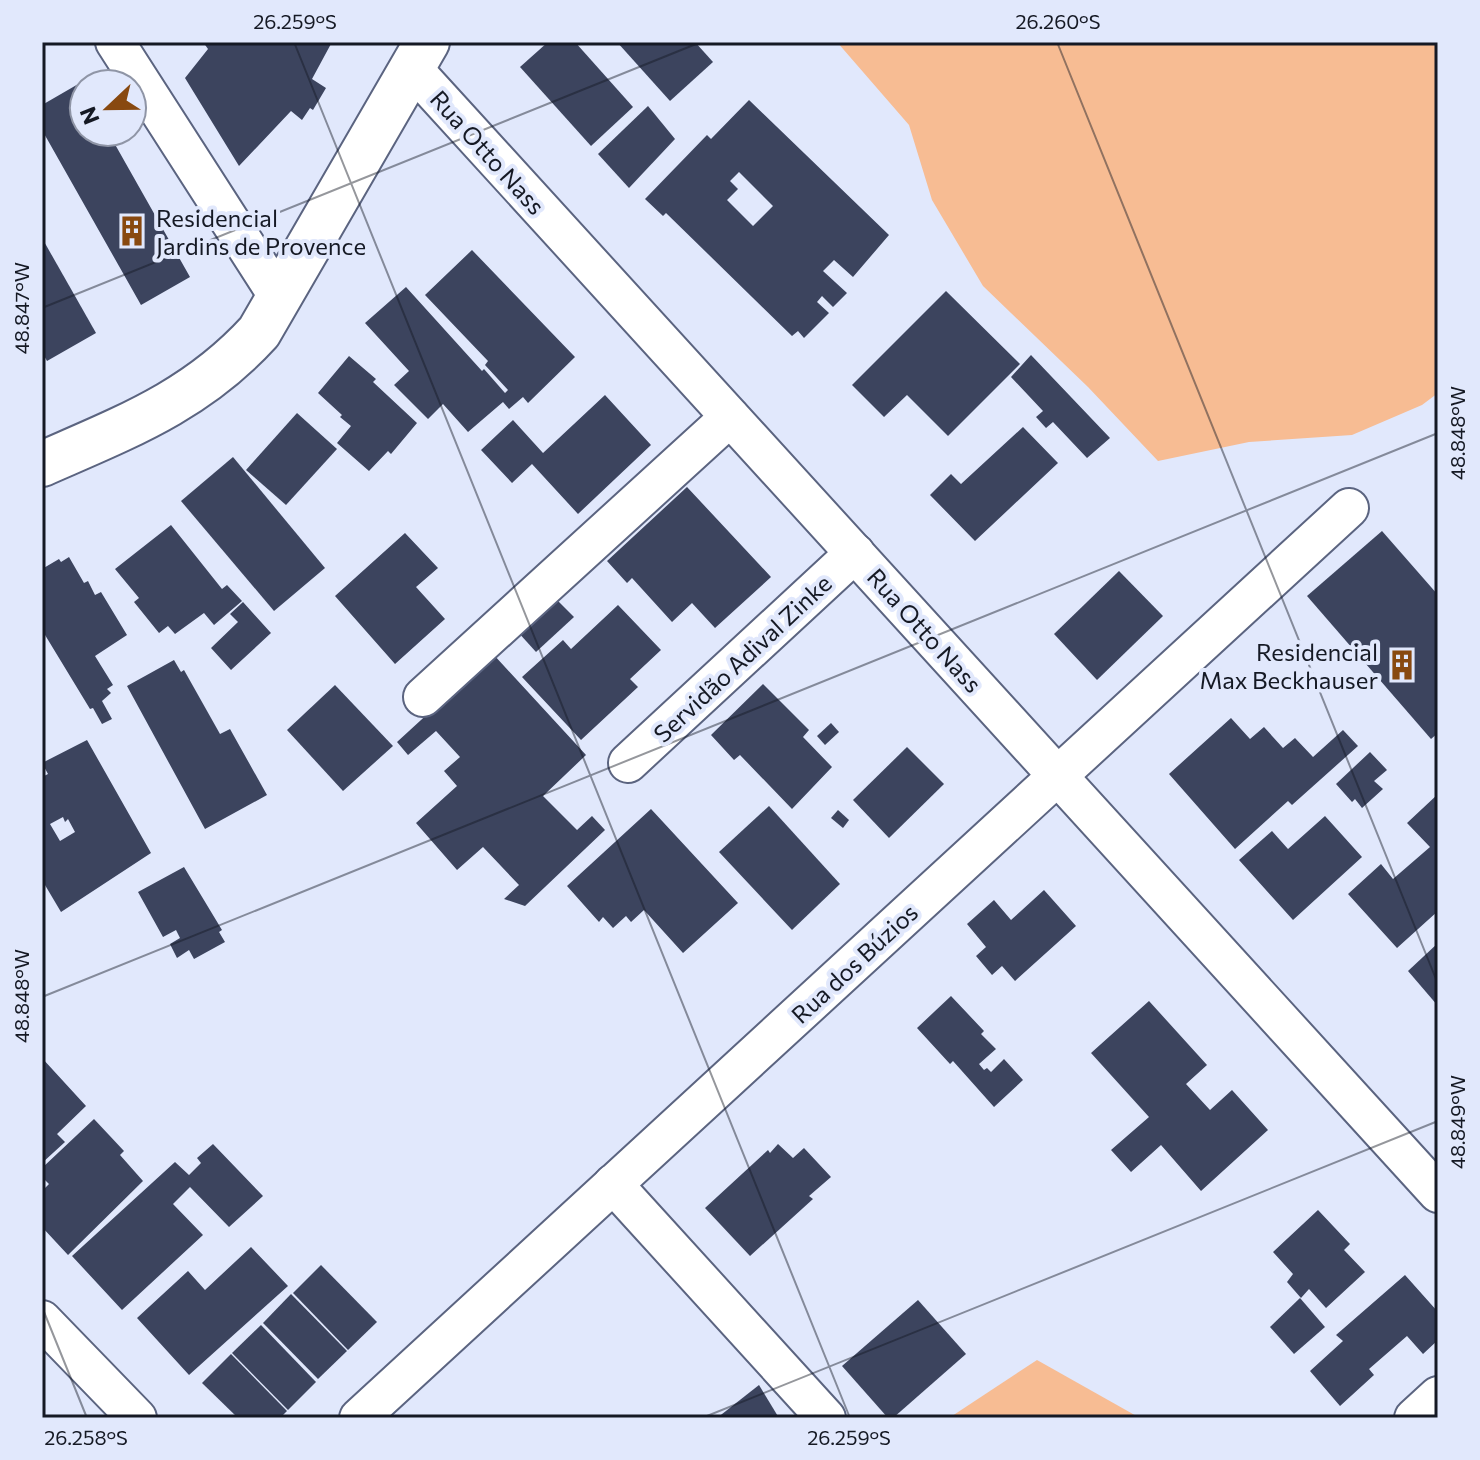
<svg xmlns="http://www.w3.org/2000/svg" width="1480" height="1460" font-family="Commissioner,sans-serif">
<style>
.green{fill:#f7bc93}
.building{fill:#3c445e;fill-rule:evenodd}
.lines{fill:none;stroke-linecap:round;stroke-linejoin:round}
.minor-casing{stroke:#5b6480;stroke-width:42}
.primary-casing{stroke:#5b6480;stroke-width:48}
.minor{stroke:#fff;stroke-width:38}
.primary{stroke:#fff;stroke-width:44}
.ticks{fill:none;stroke:#151924;stroke-width:2;stroke-opacity:0.45}
.labels{text-anchor:middle;dominant-baseline:central;stroke-width:8;stroke-linejoin:round;paint-order:stroke}
.street-label{font-size:24px;fill:#151924;stroke:#e1e8fc}
.poi-label{font-size:24px;fill:#151924;stroke:#e1e8fc;text-anchor:start}
.neatline{fill:none;stroke:#151924;stroke-width:3}
.ticks-label{font-size:20px;text-anchor:middle;fill:#151924}
</style>
<rect width="100%" height="100%" fill="#e1e8fc"/>
<!-- green -->
<g class="green">
<polygon points="837,42 1438,42 1438,393 1422,405 1352,435 1249,442 1158,461 1088,387 983,286 932,200 909,125"/>
<polygon points="1037,1360 1140,1418 949,1418"/>
</g>
<!-- building -->
<g class="building">
<polygon points="203,42 332,42 312,79 326,88 313,110 310,108 302,120 291,111 239,166 185,78 208,49"/>
<polygon points="548,42 575,42 633,107 591,146 520,67"/>
<polygon points="617,42 695,42 713,62 670,101"/>
<polygon points="80,83 84,90 84,132 108,132 190,277 141,305 42,130 42,105"/>
<path d="M749,100L889,235L853,277L834,260L823,271L847,293L833,307L822,296L817,302L829,313L804,338L798,331L792,336L666,213L663,216L645,199L707,135L711,139ZM739,172L773,206L753,226L727,200L738,189L730,181Z"/>
<polygon points="648,106 675,139 629,188 598,154"/>
<polygon points="42,238 96,333 47,361 42,352"/>
<polygon points="472,250 575,357 528,403 523,397 509,409 503,402 468,432 443,404 428,419 394,385 409,371 365,323 406,287 482,371 484,369 505,393 508,390 485,365 488,361 425,295"/>
<polygon points="946,291 1020,364 948,436 907,395 884,417 852,385"/>
<polygon points="1031,355 1110,438 1087,458 1053,422 1046,428 1036,417 1043,411 1011,377"/>
<polygon points="349,356 376,379 373,382 417,423 391,454 388,451 369,471 337,443 351,426 340,417 342,415 318,393"/>
<polygon points="605,395 651,445 578,514 532,464 512,483 481,450 513,420 543,453"/>
<polygon points="297,413 337,449 286,505 246,470"/>
<polygon points="1023,427 1058,463 975,541 930,495 951,474 961,484"/>
<polygon points="233,457 325,568 274,611 181,501"/>
<polygon points="687,487 771,577 715,628 692,603 672,622 632,578 627,583 607,561"/>
<polygon points="171,525 222,589 227,585 242,601 214,625 204,613 175,634 168,626 159,633 134,602 139,598 115,569"/>
<polygon points="1382,531 1438,595 1438,733 1431,739 1307,596"/>
<polygon points="405,533 438,568 416,587 445,619 395,664 335,596"/>
<polygon points="69,557 84,583 88,581 95,595 101,592 127,635 95,656 113,685 107,689 111,693 102,701 112,719 102,724 93,708 90,709 42,630 42,569 59,559 61,562"/>
<polygon points="1119,571 1163,616 1097,680 1054,634"/>
<polygon points="554,597 574,617 536,652 517,631"/>
<polygon points="243,602 271,633 231,670 211,648 238,622 230,614"/>
<polygon points="618,605 661,650 630,679 638,687 581,740 522,677 563,640 571,649"/>
<polygon points="493,654 586,755 543,796 577,830 592,816 605,830 525,906 504,899 519,885 483,847 457,870 416,823 457,786 444,771 460,757 436,731 408,755 397,742"/>
<polygon points="174,660 181,672 184,670 220,734 230,729 267,795 205,829 127,686"/>
<polygon points="763,684 809,730 803,737 832,767 792,809 740,755 734,760 711,735"/>
<polygon points="335,685 393,746 343,791 287,730"/>
<polygon points="1231,718 1250,739 1264,727 1283,748 1295,738 1313,757 1343,730 1358,746 1292,805 1288,801 1235,849 1169,774"/>
<polygon points="831,723 839,732 825,745 817,736"/>
<path d="M87,740L151,853L61,912L42,880V777L48,774L42,763ZM63,817L65,822L68,819L75,832L60,841L50,824Z"/>
<polygon points="907,747 944,784 889,838 853,800"/>
<polygon points="1370,752 1387,770 1374,781 1383,789 1362,808 1355,799 1352,802 1336,784"/>
<polygon points="1438,794 1438,911 1397,948 1348,894 1381,864 1393,879 1430,847 1407,823"/>
<polygon points="769,806 840,884 792,930 719,852"/>
<polygon points="651,809 738,903 683,953 644,910 631,922 626,916 613,928 603,917 599,922 567,886"/>
<polygon points="838,810 849,820 843,828 831,818"/>
<polygon points="1325,816 1362,857 1293,920 1239,860 1272,831 1288,849"/>
<polygon points="184,867 222,930 219,932 225,942 194,959 189,950 177,958 170,944 180,938 176,930 163,937 138,892"/>
<polygon points="1044,890 1076,926 1015,981 1002,966 992,975 976,956 986,947 967,924 994,900 1011,920"/>
<polygon points="1438,943 1438,1006 1408,971"/>
<polygon points="951,996 984,1031 981,1034 996,1049 979,1064 984,1070 987,1068 991,1072 1004,1059 1023,1080 994,1107 953,1061 950,1064 917,1028"/>
<polygon points="1149,1001 1207,1065 1186,1084 1210,1110 1232,1090 1268,1130 1201,1191 1161,1145 1131,1172 1111,1150 1149,1117 1091,1053"/>
<polygon points="42,1058 86,1106 57,1134 65,1142 42,1163"/>
<polygon points="94,1119 124,1151 120,1155 143,1181 68,1255 42,1227 42,1191 49,1184 42,1177 42,1168"/>
<polygon points="213,1144 263,1196 229,1227 190,1187 173,1204 203,1235 122,1310 72,1256 175,1162 189,1175 201,1163 197,1158"/>
<polygon points="778,1144 793,1158 804,1148 831,1177 809,1196 813,1199 750,1256 705,1208 768,1150 770,1153"/>
<polygon points="1318,1210 1350,1244 1344,1250 1365,1272 1326,1308 1309,1289 1301,1298 1287,1282 1293,1274 1273,1252"/>
<polygon points="251,1247 288,1286 189,1375 137,1318 188,1271 205,1290"/>
<polygon points="321,1265 377,1322 348,1350 293,1293"/>
<polygon points="1405,1275 1438,1312 1438,1340 1423,1354 1407,1336 1369,1369 1374,1375 1340,1406 1310,1371 1343,1341 1336,1335"/>
<polygon points="291,1294 347,1351 318,1379 263,1323"/>
<polygon points="1300,1298 1325,1327 1294,1354 1270,1327"/>
<polygon points="918,1300 966,1354 893,1418 888,1418 842,1366"/>
<polygon points="261,1325 316,1382 288,1410 232,1353"/>
<polygon points="231,1354 287,1411 280,1418 238,1418 202,1383"/>
<polygon points="759,1385 779,1418 717,1418"/>
</g>
<g class="lines">
<!-- minor casing -->
<g class="minor-casing">
<g id="minor">
<polyline points="115,42 280,299"/>
<polyline points="412,68 1438,1193"/>
<polyline points="423,697 730,417"/>
<polyline points="628,763 855,553"/>
<polyline points="613,1184 826,1418"/>
<polyline points="42,1320 137,1418"/>
<polyline points="359,1418 1349,508"/>
<polyline points="1414,1418 1438,1396"/>
</g>
</g>
<!-- primary casing -->
<g class="primary-casing">
<path id="primary" d="M42,464C126,427 196,401 259,332L427,42"/>
</g>
<!-- minor -->
<use href="#minor" class="minor"/>
<!-- primary -->
<use href="#primary" class="primary"/>
</g>
<!-- ticks -->
<path class="ticks" d="M294,42L850,1418M1057,42L1438,984M42,308L701,42M42,997L1438,433M42,1307L87,1418M702,1418L1438,1121"/>
<!-- icons -->
<defs>
<g id="building-bare" transform="scale(2.4)"><path d="M-4-6H4V6H1V3H-1V6H-4ZM-2.5-4.3h1.7v1.8h-1.7ZM.8-4.3h1.7v1.8H.8ZM-2.5-1h1.7V.8h-1.7ZM.8-1h1.7V.8H.8Z" fill="#884910" stroke="#e1e8fc" stroke-width="2.5" paint-order="stroke"/></g>
</defs>
<g fill-rule="evenodd">
<use href="#building-bare" x="132" y="231"/>
<use href="#building-bare" x="1402" y="665"/>
</g>
<g class="labels">
<!-- street labels -->
<g class="street-label">
<text transform="translate(488 152) rotate(48)">Rua Otto Nass</text>
<text transform="translate(925 630) rotate(48)">Rua Otto Nass</text>
<text transform="translate(742 658) rotate(-43)">Servidão Adival Zinke</text>
<text transform="translate(854 963) rotate(-43)">Rua dos Búzios</text>
</g>
<!-- poi labels -->
<g class="poi-label">
<text x="156" y="217">Residencial<tspan x="156" dy="28">Jardins de Provence</tspan></text>
<text x="1378" y="651" text-anchor="end">Residencial<tspan x="1378" dy="28">Max Beckhauser</tspan></text>
</g>
</g>
<!-- border -->
<rect width="1480" height="1460" fill="none" stroke="#e1e8fc" stroke-width="88"/>
<!-- north arrow -->
<g transform="translate(108 108) rotate(248)"><circle r="38" fill="#e1e8fc" stroke="#8f95a6" stroke-width="2"/>
<path d="M0-6L14 30L0 20L-14 30Z" fill="#884910"/>
<text y="-12" font-size="22" font-weight="bold" text-anchor="middle" fill="#151924">N</text>
</g>
<rect x="44" y="44" width="1392" height="1372" class="neatline"/>
<g class="ticks-label">
<text x="295" y="29">26.259°S</text>
<text x="1058" y="29">26.260°S</text>
<text transform="translate(22 308) rotate(-90)" y="7">48.847°W</text>
<text transform="translate(1458 433) rotate(-90)" y="7">48.848°W</text>
<text transform="translate(22 996) rotate(-90)" y="7">48.848°W</text>
<text transform="translate(1458 1122) rotate(-90)" y="7">48.849°W</text>
<text x="86" y="1445">26.258°S</text>
<text x="849" y="1445">26.259°S</text>
</g>
</svg>
